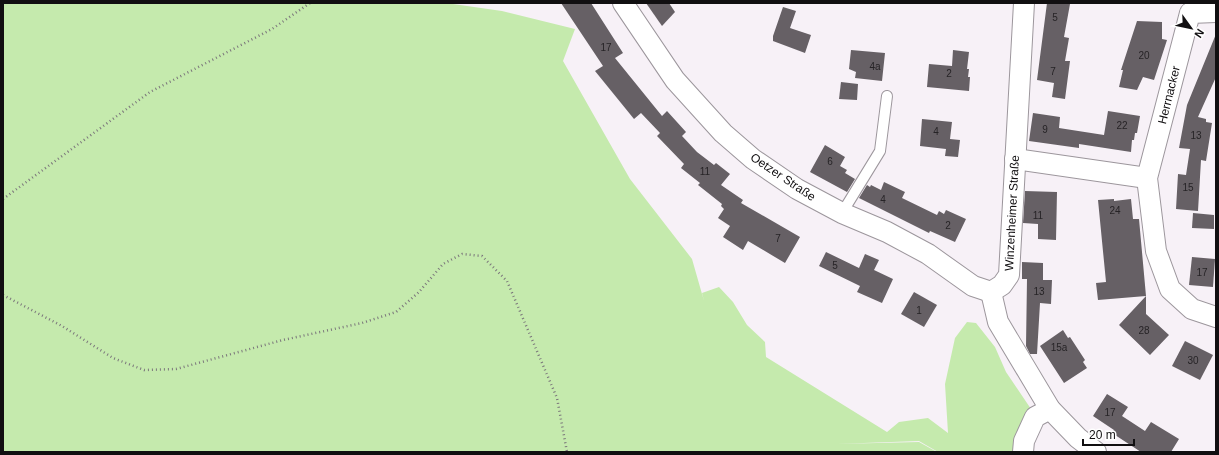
<svg xmlns="http://www.w3.org/2000/svg" width="1219" height="455" font-family="Helvetica,sans-serif">
<style>
.green{fill:#c5eaad}
.building{fill:#666065}
.lines{fill:none;stroke-linecap:round;stroke-linejoin:round}
.service-casing{stroke:#9c969c;stroke-width:12}
.minor-casing{stroke:#9c969c;stroke-width:22}
.path{stroke:#7b777b;stroke-width:2.5;stroke-dasharray:1 3;stroke-linecap:butt}
.service{stroke:#fff;stroke-width:10}
.minor{stroke:#fff;stroke-width:20}
.labels{text-anchor:middle;dominant-baseline:central;stroke-width:3;stroke-linejoin:round;paint-order:stroke}
.number-label{font-size:10px;fill:#262326}
.street-label{font-size:12px;fill:#110f11;stroke:#fff}
</style>
<rect width="100%" height="100%" fill="#f7f1f7"/>
<!-- green -->
<polygon class="green" points="3,3 446,3 502,11 575,29 563,61 630,179 692,259 704,301 702,293 719,287 733,302 747,325 765,342 766,357 887,432 899,422 928,418 948,433 945,384 955,338 967,322 976,323 995,347 1006,372 1031,409 1018,452 938,452 919,441 836,444 919,442 937,452 4,452"/>
<!-- building -->
<g class="building">
<polygon points="561,3 591,3 623,53 615,58 662,116 667,111 686,132 682,136 697,152 714,165 716,163 730,174 721,185 743,200 741,203 800,237 785,263 748,241 743,250 723,237 730,226 718,218 724,209 721,206 722,204 698,185 700,183 681,168 684,164 657,136 660,133 641,113 634,119 595,71 603,66"/>
<polygon points="646,3 669,3 675,12 662,26"/>
<polygon points="1047,3 1070,4 1064,37 1069,38 1065,61 1070,61 1065,99 1052,97 1054,83 1037,80"/>
<polygon points="783,7 796,11 790,28 811,35 805,53 773,41 773,36"/>
<polygon points="1137,21 1162,22 1162,39 1167,40 1154,80 1143,77 1137,90 1119,87 1123,70 1121,70"/>
<polygon points="1216,34 1216,77 1198,117 1206,119 1206,122 1212,123 1206,161 1201,160 1198,211 1176,209 1178,174 1186,175 1190,149 1179,148 1187,105"/>
<polygon points="851,50 885,53 882,81 855,78 856,72 849,69"/>
<polygon points="953,50 969,52 967,69 969,69 968,77 970,77 969,91 927,87 929,64 952,66"/>
<polygon points="841,82 858,84 857,100 839,99"/>
<polygon points="1108,111 1140,116 1137,133 1135,133 1134,140 1132,140 1131,152 1079,144 1079,148 1029,141 1033,113 1060,117 1059,128 1104,135"/>
<polygon points="922,119 952,122 950,139 960,140 958,157 945,156 946,149 920,146"/>
<polygon points="825,145 845,157 840,166 847,170 845,173 855,179 847,192 810,172"/>
<polygon points="884,182 905,192 902,198 937,215 939,211 944,214 946,210 966,219 955,242 930,231 929,233 859,198 867,185 870,187 871,185 881,190"/>
<polygon points="1025,191 1057,192 1056,240 1038,239 1038,224 1023,223"/>
<polygon points="1114,199 1114,201 1131,199 1133,219 1139,219 1146,296 1098,300 1096,283 1106,282 1098,200"/>
<polygon points="1193,213 1214,215 1214,229 1192,228"/>
<polygon points="826,252 859,268 865,254 879,260 874,270 893,279 882,303 857,292 860,286 819,266"/>
<polygon points="1192,257 1215,259 1213,287 1189,285"/>
<polygon points="1022,262 1043,263 1043,280 1052,280 1051,304 1040,303 1037,354 1030,354 1026,346 1027,279 1022,279"/>
<polygon points="914,292 937,305 924,327 901,314"/>
<polygon points="1146,296 1146,314 1169,335 1150,355 1119,325"/>
<polygon points="1063,330 1068,338 1070,337 1085,360 1083,362 1087,368 1064,383 1040,346"/>
<polygon points="1185,341 1213,355 1200,380 1172,366"/>
<polygon points="1107,394 1128,407 1122,416 1145,431 1151,422 1179,439 1171,452 1141,452 1112,433 1114,430 1093,416"/>
</g>
<g class="lines">
<!-- service casing -->
<g class="service-casing">
<polyline id="service" points="842,213 880,151 887,96"/>
</g>
<!-- minor casing -->
<g class="minor-casing">
<g id="minor">
<polyline points="623,3 675,80 723,133 753,159 797,189 842,213 887,232 928,254 973,286 991,292"/>
<polyline points="1216,12 1190,13 1147,178 1156,251 1170,289 1192,309 1216,317"/>
<polyline points="1015,159 1147,178"/>
<polyline points="991,292 1002,285 1009,275 1024,3"/>
<polyline points="991,292 998,322 1050,409 1078,438 1096,452"/>
<polyline points="1023,452 1024,441 1035,417 1050,409"/>
</g>
</g>
<!-- path -->
<g class="path">
<polyline points="3,199 150,92 272,29 310,3"/>
<polyline points="3,295 62,326 113,358 144,370 176,369 283,340 362,323 396,312 419,292 443,264 462,254 482,256 507,281 557,398 567,452"/>
</g>
<!-- service -->
<use href="#service" class="service"/>
<!-- minor -->
<use href="#minor" class="minor"/>
</g>
<g class="labels">
<!-- number labels -->
<g class="number-label">
<text x="1055" y="17">5</text>
<text x="606" y="47">17</text>
<text x="1144" y="55">20</text>
<text x="875" y="66">4a</text>
<text x="1053" y="71">7</text>
<text x="949" y="73">2</text>
<text x="1122" y="125">22</text>
<text x="1045" y="129">9</text>
<text x="936" y="131">4</text>
<text x="1196" y="135">13</text>
<text x="830" y="161">6</text>
<text x="705" y="171">11</text>
<text x="1188" y="187">15</text>
<text x="883" y="199">4</text>
<text x="1115" y="210">24</text>
<text x="1038" y="215">11</text>
<text x="948" y="225">2</text>
<text x="778" y="238">7</text>
<text x="835" y="265">5</text>
<text x="1202" y="272">17</text>
<text x="1039" y="291">13</text>
<text x="919" y="310">1</text>
<text x="1144" y="330">28</text>
<text x="1059" y="347">15a</text>
<text x="1193" y="360">30</text>
<text x="1110" y="412">17</text>
</g>
<!-- street labels -->
<g class="street-label">
<text transform="translate(1169 95) rotate(-76)">Herrnacker</text>
<text transform="translate(783 177) rotate(34)">Oetzer Straße</text>
<text transform="translate(1012 213) rotate(-87)">Winzenheimer Straße</text>
</g>
</g>
<!-- border -->
<rect width="1219" height="455" fill="none" stroke="#110f11" stroke-width="8"/>
<!-- north arrow -->
<g transform="translate(1191 28) rotate(123)" stroke="#ffffff" stroke-width="3" paint-order="stroke">
<path d="M0-3L7 15L0 10L-7 15Z" fill="#110f11"/>
<text y="-6" font-size="11" font-weight="bold" text-anchor="middle" fill="#110f11">N</text>
</g>
<!-- scale -->
<path d="M1083 439v6h51v-6" fill="none" stroke="#110f11" stroke-width="2"/>
<text x="1089" y="439" font-size="12" fill="#110f11" stroke="#ffffff" stroke-width="3" paint-order="stroke">20 m</text>
</svg>
